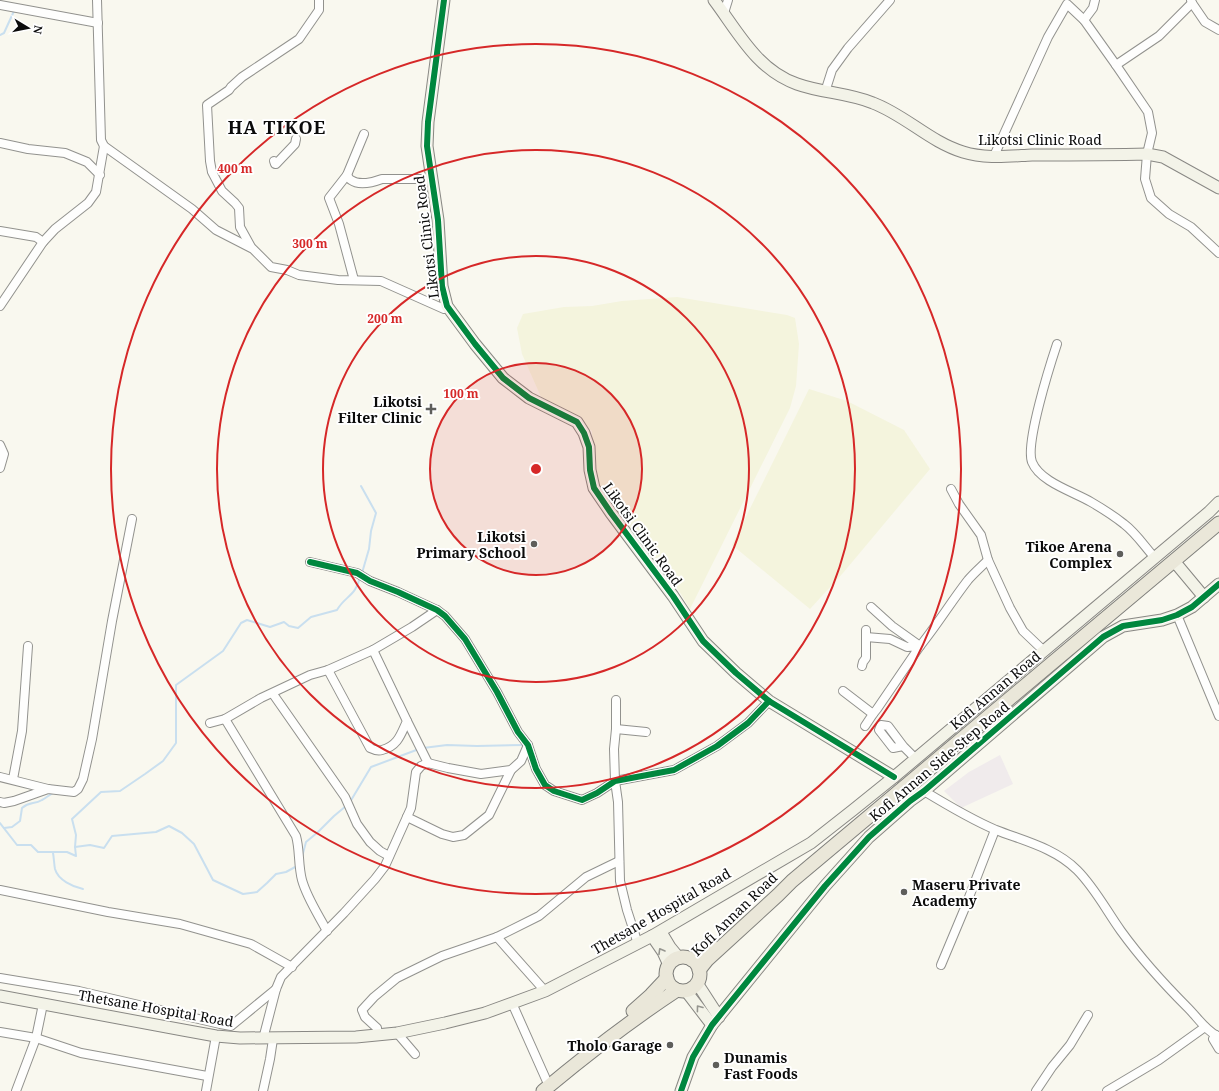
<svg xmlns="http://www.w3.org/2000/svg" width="1219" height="1091" font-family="'Noto Serif',serif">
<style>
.industrial{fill:#f0ebec}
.farmland{fill:#f4f4dd}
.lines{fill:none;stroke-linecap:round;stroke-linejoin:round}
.stream{stroke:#c9dfef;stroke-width:2}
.street-casing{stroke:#92928e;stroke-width:10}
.secondary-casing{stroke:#898884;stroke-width:13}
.primary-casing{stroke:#7f7f7b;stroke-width:15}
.street{stroke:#fefefd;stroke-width:8}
.secondary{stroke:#f3f3e8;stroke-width:11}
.primary{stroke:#eae7d9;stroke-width:13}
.cycleway-casing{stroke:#fff;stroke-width:8}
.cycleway{stroke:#00873e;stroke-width:6}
.oneway{stroke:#969690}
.ring{fill:none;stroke:#d62828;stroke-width:2}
.poi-dot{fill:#5e5e5b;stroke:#fff;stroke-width:1.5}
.labels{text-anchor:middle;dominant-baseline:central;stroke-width:4;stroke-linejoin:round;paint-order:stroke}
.street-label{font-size:14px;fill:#0b0b0b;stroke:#fff}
.poi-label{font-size:14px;font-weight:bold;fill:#0b0b0b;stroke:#fff;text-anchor:end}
.district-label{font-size:18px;font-weight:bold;letter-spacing:1px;fill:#0b0b0b;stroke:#fff}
.centre{fill:#d62828;stroke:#fff;stroke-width:2}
.ring-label{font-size:12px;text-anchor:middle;font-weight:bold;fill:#d62828;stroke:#fff;stroke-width:4;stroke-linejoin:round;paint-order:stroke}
</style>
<rect width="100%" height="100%" fill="#f9f8ef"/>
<!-- industrial -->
<polygon class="industrial" points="1000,755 1013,784 961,808 944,791 969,772"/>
<!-- farmland -->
<g class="farmland">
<polygon points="677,297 787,315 795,318 799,344 796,386 790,408 690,609 670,576 610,506 598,484 593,460 592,431 574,416 545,406 522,354 517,328 523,314 564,307 592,306 622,301"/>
<polygon points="809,389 847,401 904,430 930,469 843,573 810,609 732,545"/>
</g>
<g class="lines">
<!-- stream -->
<g class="stream">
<polyline points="0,35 4,33 14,11"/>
<polyline points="361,486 376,513 371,531 369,549 362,573"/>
<polyline points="423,748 447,745 477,746 525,745"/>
<polyline points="350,802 371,767 419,749"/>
<path d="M0,823L17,845H31L38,852H67L76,856L75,847L76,835L72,819L101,792L120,791L145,774L163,761L176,743V685L223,651L241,623L247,620L270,627L284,622L289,626L298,628L311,617L337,610C345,596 356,596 360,577"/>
<path d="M4,828L12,827L20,821L22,808C30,801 34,805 42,800C46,798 49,795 53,793"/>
<polyline points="75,847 90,845 104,848 112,836 156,832 169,826 182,833 194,844 213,880 243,894 257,892 267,883 276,874 286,872 297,866"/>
<path d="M53,853C54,858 54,864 55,869C58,880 73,887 83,889"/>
<polyline points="302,857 306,842 318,832 334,816 346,806"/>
</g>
<!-- street casing -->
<g class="street-casing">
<g id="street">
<polyline points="1095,0 1093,8 1084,20 1116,65 1148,112 1152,133 1147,154 1145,179 1151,198 1169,214 1191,227 1219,253"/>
<polyline points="1191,0 1192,3 1205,22 1219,30"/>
<polyline points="0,5 98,23"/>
<polyline points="724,13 728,0"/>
<polyline points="1116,65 1159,36 1192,3"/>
<polyline points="825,92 832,70 848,48 890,0"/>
<polyline points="0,143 28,149 65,153 87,162 100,175"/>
<polyline points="104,146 192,209 216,230 253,249 271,267 287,270 299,275 338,280 381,281 444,309 447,306"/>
<polyline points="994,156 1048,37 1067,4 1084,20"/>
<polyline points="274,161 275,164 276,164 295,144 296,139"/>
<path d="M347,175C348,177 349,179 351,180C359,186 374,182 382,179H432"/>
<polyline points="0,231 36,237 43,242"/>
<polyline points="251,247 240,227 239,208 235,203 222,191 212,172 210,161 207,105 229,90 231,87 242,77 299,39 319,10 319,0"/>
<polyline points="354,280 339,224 329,198 347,175 364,134"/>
<polyline points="0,306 43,242 55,229 88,203 96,192 104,146 101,140 97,0"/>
<path d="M1057,344C1050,365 1025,444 1032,462C1040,482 1074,492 1091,502C1103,509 1114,516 1124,524C1136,533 1145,547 1155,558"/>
<polyline points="0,445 4,454 0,468"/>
<polyline points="951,489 959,504 981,535 988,560 1010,608 1023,631 1044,651"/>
<polyline points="310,562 357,573 370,581 398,592 437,610 445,616 465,639 497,692 518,732 528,745 536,769 545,785 554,791 582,800 597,793 615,781 674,770 717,746 748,723 769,701"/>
<path d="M871,607L892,626L920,646C937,625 951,602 968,580C974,573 981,567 988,560"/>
<polyline points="1177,615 1219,716"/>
<polyline points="866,637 890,639 907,647 920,646 877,709 873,714"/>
<polyline points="862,666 863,662 866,658 866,630"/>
<path d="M328,670L370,748C374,750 378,751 382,750C398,746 401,734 407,721L373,650"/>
<polyline points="843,691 873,714 865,726"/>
<polyline points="273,694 345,797 357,824 370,842 380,851 389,856"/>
<polyline points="616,700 616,729 614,749 615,781 618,802 620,881 627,910 638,944"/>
<path d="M225,719L296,836C300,850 298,865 302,880C307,898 318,914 327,931"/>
<polyline points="407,721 428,763"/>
<polyline points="210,723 225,719 261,698 310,675 328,670 373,650 412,627 437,610"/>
<polyline points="616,729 646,732"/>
<polyline points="903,746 893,748 879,730 881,725 888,726 903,746 916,759"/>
<polyline points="0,777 48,789"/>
<polyline points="13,779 22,731 28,646"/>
<path d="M924,791C947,805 970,819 996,830C1024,841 1055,848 1077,870C1095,888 1106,910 1121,931C1142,960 1163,983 1188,1008C1198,1018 1206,1031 1219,1037"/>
<polyline points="0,802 4,803 14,801 48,789 74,792 78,789 83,779 92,739 112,621 132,519"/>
<polyline points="407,817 442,834 453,837 464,835 489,815 511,770"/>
<polyline points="0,890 108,912 180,924 251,944 292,967"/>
<polyline points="497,937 545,991"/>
<polyline points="941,965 964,910 995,830"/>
<polyline points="0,978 79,991 220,1024 231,1026 276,989"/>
<polyline points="512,1003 549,1086"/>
<polyline points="0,1032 36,1038 81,1053 207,1076"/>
<polyline points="397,1033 415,1054"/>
<polyline points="378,1035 377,1028 365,1017 362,1010 374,997 397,978 442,956 497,937 539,916 586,877 619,861"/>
<polyline points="1216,1035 1213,1039 1219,1049"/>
<polyline points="263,1039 276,989 281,977 344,913 375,879 385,866 411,808 416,772 421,766 428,763 448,768 481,774 511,770 521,761 528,745"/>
<polyline points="16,1091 36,1038 43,1004"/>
<polyline points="206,1091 216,1036"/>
<polyline points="263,1091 270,1059 273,1039"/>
<polyline points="1036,1091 1052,1067 1070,1045 1088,1015"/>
<polyline points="1107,1091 1159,1060 1205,1027"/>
</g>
</g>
<!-- secondary casing -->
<g class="secondary-casing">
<g id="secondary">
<polyline points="444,0 428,122 427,146 438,220 442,286 447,306 475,344 503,378 529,398 577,422 584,433 589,447 590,470 594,488 611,513 673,596 703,641 736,673 769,701 894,777"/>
<path d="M714,0C738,32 757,70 797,84C822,93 849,93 873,103C905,115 930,142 963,152C985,159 1010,156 1032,155C1071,155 1109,155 1147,154L1163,157L1219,188"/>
<polyline points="1174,561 1204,597"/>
<polyline points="661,932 670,947 679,958"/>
<polyline points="652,936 663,952 669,965"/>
<polyline points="697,983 719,1017"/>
<polyline points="686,991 712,1025"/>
<polyline points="0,996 183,1030 216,1036 240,1038 356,1037 397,1033 445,1023 485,1013 545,991 652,936 811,843 853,810 894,777 1209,512 1219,502"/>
<polyline points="681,1091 693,1057 712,1025 825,886 869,837 910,801 924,791 1103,637 1123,626 1162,620 1177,615 1192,607 1219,584"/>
</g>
</g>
<!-- primary casing -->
<g class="primary-casing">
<g id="primary">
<circle cx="683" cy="974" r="17"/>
<polyline points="692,960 700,955 711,945"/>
<polyline points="699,970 707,960 778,895 792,881 1219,523"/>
<polyline points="633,1011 651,995 667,978"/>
<path d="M543,1091C586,1055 630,1021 677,990"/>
</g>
</g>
<!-- street -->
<use href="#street" class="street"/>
<!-- secondary -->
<use href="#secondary" class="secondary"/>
<!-- primary -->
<use href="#primary" class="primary"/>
<!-- cycleway casing -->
<g class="cycleway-casing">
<g id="cycleway">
<polyline points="444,0 428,122 427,146 438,220 442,286 447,306 475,344 503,378 529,398 577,422 584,433 589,447 590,470 594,488 611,513 673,596 703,641 736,673 769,701 894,777"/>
<polyline points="310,562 357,573 370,581 398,592 437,610 445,616 465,639 497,692 518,732 528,745 536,769 545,785 554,791 582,800 597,793 615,781 674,770 717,746 748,723 769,701"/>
<polyline points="681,1091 693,1057 712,1025 825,886 869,837 910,801 924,791 1103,637 1123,626 1162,620 1177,615 1192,607 1219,584"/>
</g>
</g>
<!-- cycleway -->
<use href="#cycleway" class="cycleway"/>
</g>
<!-- one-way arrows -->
<defs><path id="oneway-chevron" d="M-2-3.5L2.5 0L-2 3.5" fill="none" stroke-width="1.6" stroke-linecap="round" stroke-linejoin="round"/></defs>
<g class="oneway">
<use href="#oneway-chevron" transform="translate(661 951) rotate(-120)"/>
<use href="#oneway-chevron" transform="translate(699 1008) rotate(-127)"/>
</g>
<!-- distance rings -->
<circle cx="536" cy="469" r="106" fill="#d62828" fill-opacity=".12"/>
<g class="ring">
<circle cx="536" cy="469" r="106"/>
<circle cx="536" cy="469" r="213"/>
<circle cx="536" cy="469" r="319"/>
<circle cx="536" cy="469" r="425"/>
</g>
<!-- markers -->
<g class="poi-dot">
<path d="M429 403h4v4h4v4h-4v4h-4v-4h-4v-4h4z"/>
<circle cx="534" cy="544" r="4"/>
<circle cx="1120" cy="554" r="4"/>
<circle cx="904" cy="892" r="4"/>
<circle cx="670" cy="1045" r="4"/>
<circle cx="716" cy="1065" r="4"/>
</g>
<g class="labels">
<!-- street labels -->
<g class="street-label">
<text x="1040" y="139">Likotsi Clinic Road</text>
<text transform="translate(426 237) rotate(-97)">Likotsi Clinic Road</text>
<text transform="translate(643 534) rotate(54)">Likotsi Clinic Road</text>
<text transform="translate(995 690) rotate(-40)">Kofi Annan Road</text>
<text transform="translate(939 761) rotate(-40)">Kofi Annan Side-Step Road</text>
<text transform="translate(661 911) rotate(-30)">Thetsane Hospital Road</text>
<text transform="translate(734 914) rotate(-44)">Kofi Annan Road</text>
<text transform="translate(156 1008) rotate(10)">Thetsane Hospital Road</text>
</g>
<!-- poi labels -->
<g class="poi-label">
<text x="422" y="401">Likotsi<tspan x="422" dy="16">Filter Clinic</tspan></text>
<text x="526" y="536">Likotsi<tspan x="526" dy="16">Primary School</tspan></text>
<text x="1112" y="546">Tikoe Arena<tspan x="1112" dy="16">Complex</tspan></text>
<text x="912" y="884" text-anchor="start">Maseru Private<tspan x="912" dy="16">Academy</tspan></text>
<text x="662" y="1045">Tholo Garage</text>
<text x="724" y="1057" text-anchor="start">Dunamis<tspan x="724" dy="16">Fast Foods</tspan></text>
</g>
<!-- district labels -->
<g class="district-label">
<text x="277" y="127">HA TIKOE</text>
</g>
</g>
<circle cx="536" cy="469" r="6" class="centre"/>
<g class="ring-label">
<text x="235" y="173">400 m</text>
<text x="310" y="248">300 m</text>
<text x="385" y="323">200 m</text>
<text x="461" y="398">100 m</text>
</g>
<!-- north arrow -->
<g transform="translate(28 28) rotate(100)" stroke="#ffffff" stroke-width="3" paint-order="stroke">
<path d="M0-3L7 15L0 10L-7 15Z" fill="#0b0b0b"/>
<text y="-6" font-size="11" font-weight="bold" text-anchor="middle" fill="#0b0b0b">N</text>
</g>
</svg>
